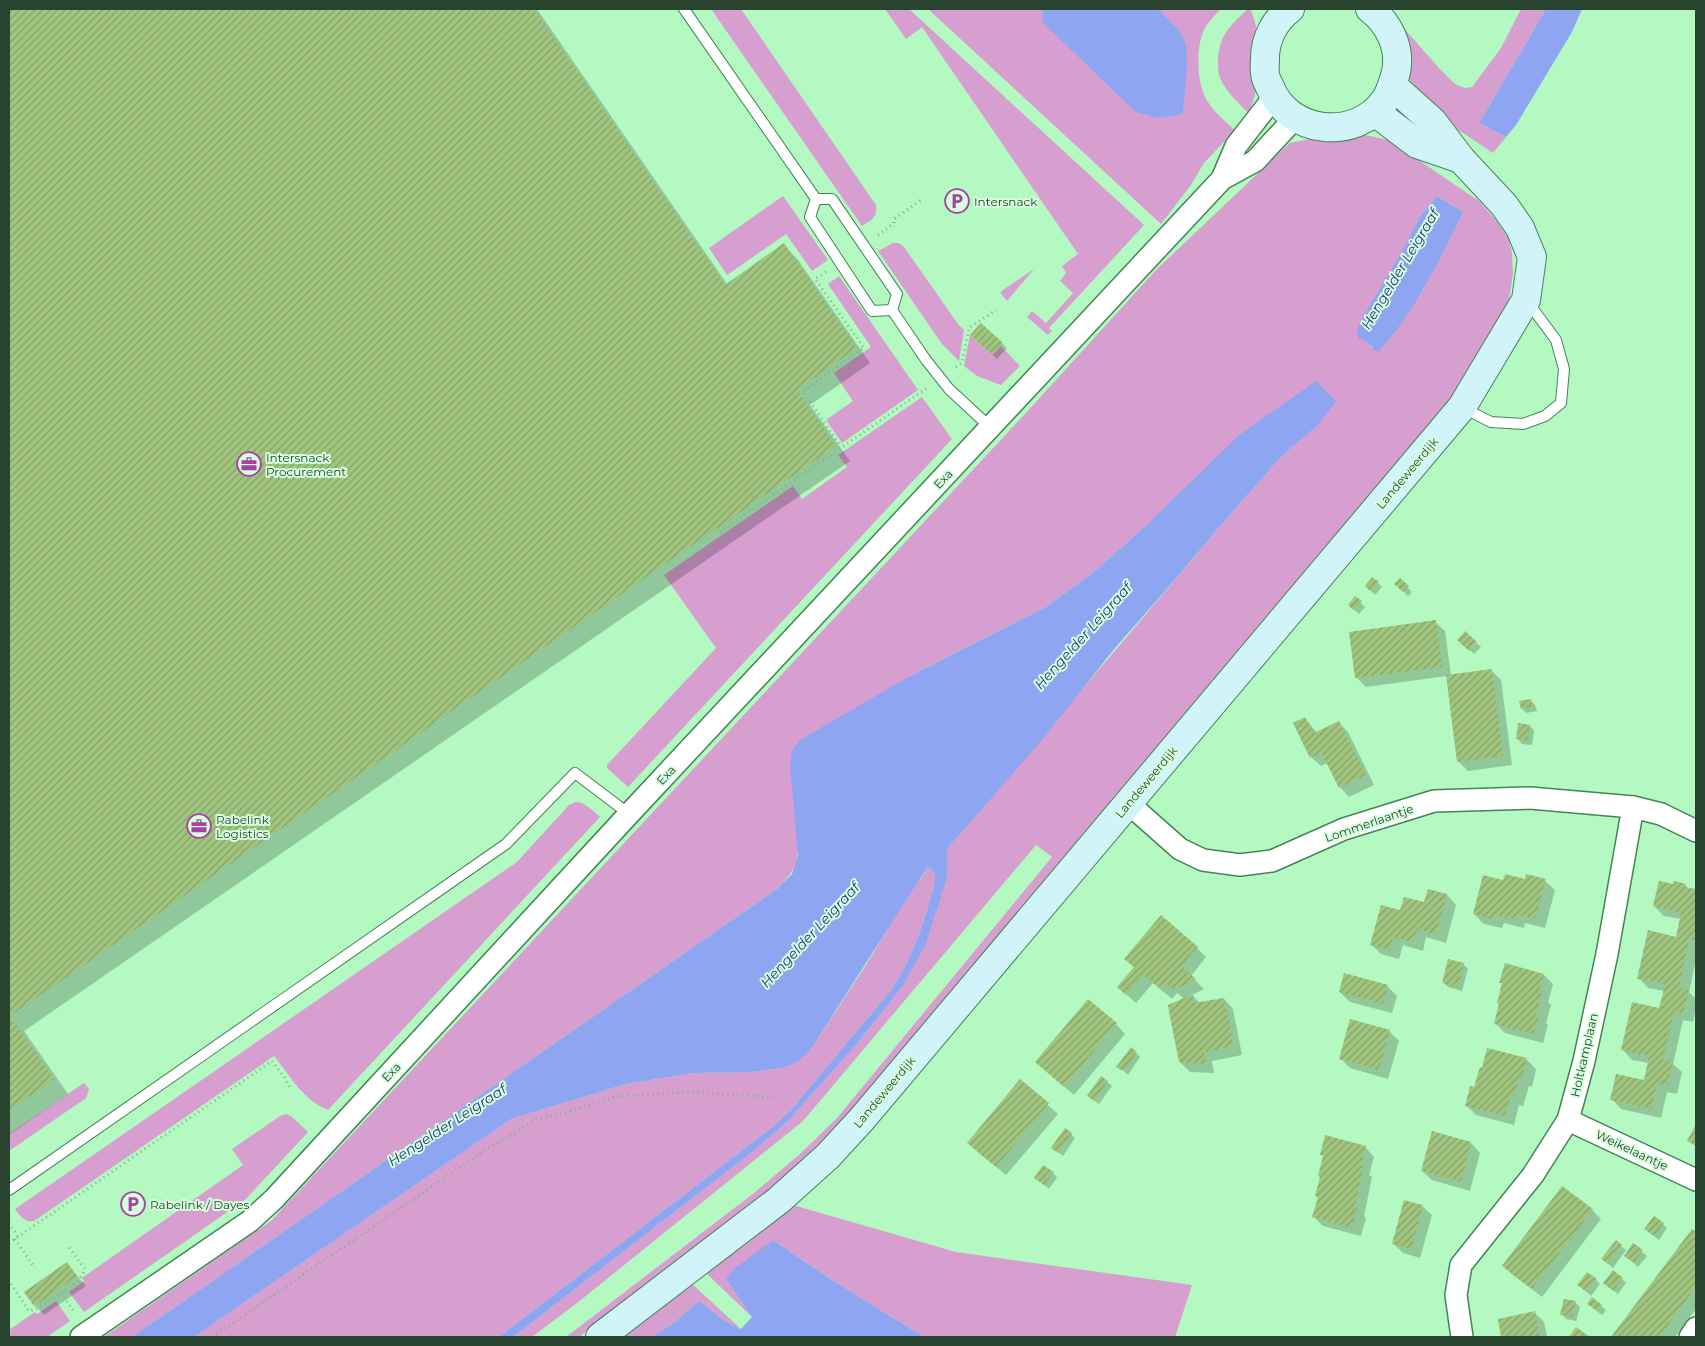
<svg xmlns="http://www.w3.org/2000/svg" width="1705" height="1346" font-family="Montserrat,sans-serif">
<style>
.grass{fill:#d69fd0;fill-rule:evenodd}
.water{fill:#8ea5f1}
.shadow{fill:#0003}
.building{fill:url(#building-hatch)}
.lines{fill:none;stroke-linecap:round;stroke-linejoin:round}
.lane-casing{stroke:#438555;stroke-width:12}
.street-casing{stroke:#438555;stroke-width:24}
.secondary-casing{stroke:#438555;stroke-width:30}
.path{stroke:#7fb48a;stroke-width:3;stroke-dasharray:1 4;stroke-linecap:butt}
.lane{stroke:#fff;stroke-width:10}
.street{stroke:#fff;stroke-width:21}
.secondary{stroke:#d1f4f9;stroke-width:28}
.labels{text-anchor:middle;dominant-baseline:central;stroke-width:4;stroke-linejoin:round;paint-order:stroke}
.poi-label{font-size:12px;fill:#28442e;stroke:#d6ffde;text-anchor:start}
.street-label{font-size:12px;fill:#28442e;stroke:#d6ffde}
.water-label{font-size:14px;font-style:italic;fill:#25338a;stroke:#d6ffde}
</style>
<defs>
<pattern id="building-hatch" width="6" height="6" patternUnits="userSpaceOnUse" patternTransform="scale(1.25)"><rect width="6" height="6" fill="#a1c57f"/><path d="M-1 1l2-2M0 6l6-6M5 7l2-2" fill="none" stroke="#83a268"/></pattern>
</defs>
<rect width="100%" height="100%" fill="#b4f9c2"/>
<!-- grass -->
<g class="grass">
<path d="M711,9H741L876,205C878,218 871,220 862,226Z"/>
<polygon points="885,9 909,9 1144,225 1049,328 1052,331 1048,335 1027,317 1032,311 1046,323 1073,293 1060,281 1066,273 1062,266 1078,254 922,27 906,39"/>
<path d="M928,9H1221C1216,14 1210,20 1206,26C1195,43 1196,85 1208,102C1215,113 1225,121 1235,130L1204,163L1191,185L1161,224Z"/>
<path d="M1248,9H1250C1263,32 1262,90 1248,113C1239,103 1227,93 1221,80C1218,74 1218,67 1218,61C1219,35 1230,25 1248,9Z"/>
<polygon points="1387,9 1438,67 1455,84 1465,88 1472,87 1501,48 1521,9 1546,9 1479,123 1506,137 1493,153 1451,125 1418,96 1410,80"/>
<path d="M1356,133L1389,140L1479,201L1496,220L1509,239L1512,253L1513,274L1509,300L1467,373L1442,410L880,1079L797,1170L579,1337H566L754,1193L800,1154L837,1118L1052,857L1036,845L803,1121L577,1303L532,1337H513L756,1149L789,1120L856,1045L902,987L947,878V849L1241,502L1282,456L1317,426L1151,521L1095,571L1046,607L910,676L798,837C798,864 796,870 777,889L132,1337H104L271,1221L1024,415L1157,269L1290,143L1324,136ZM1437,196L1463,212L1423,290L1373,347L1363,339L1419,218Z"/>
<polygon points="783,196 828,260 812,271 786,234 727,275 709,248"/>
<polygon points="893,243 899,243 904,247 958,324 964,330 959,361 942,344 878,251"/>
<polygon points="1034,269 1007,301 1000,292"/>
<polygon points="839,276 918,390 842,443 826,420 853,401 834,373 871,347 828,284"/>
<polygon points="970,335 992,355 1001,346 1020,366 1001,385 977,376 964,366"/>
<polygon points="922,397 952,439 628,787 607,768 607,765 716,648 664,575 793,486 802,499 847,467 838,455"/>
<path d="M575,802C585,802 592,810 600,817L328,1110C302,1099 291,1077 274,1056L34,1221C24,1222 21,1217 15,1209L517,862L569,805Z"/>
<path d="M928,868L932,870L935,874V883C924,921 914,956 892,989L790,1111L770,1129L499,1337H194L511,1119L626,1084L694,1073L751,1072L780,1068L811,1049L866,965L904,902Z"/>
<polygon points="84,1083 89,1089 86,1098 9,1151 9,1134"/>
<polygon points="286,1114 291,1116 308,1132 246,1199 84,1312 69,1292 84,1281 82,1278 243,1165 232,1149 280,1116"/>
<polygon points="793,1205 956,1252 1192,1285 1175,1337 924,1337 832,1280 773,1240 726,1279 752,1317 704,1271"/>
<polygon points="690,1282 741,1329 725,1321 699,1301 671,1325 651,1337 617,1337"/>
<polygon points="56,1301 70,1321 47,1337 9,1337 9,1330 35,1312 37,1314"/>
</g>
<!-- water -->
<g class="water">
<path d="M1042,9H1158C1165,17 1176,26 1182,35C1192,52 1184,93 1183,114L1158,118L1136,112L1043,23Z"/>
<polygon points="1546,9 1582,9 1572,32 1516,125 1506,137 1479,123"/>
<path d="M1437,196L1463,212C1439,260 1416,311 1379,351L1373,350V347L1363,339H1359L1357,334L1359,324L1405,247L1419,218Z"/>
<path d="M1316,381L1336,401L1317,426L1282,456L1241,502L1166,590L1115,648L1042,740L947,849V878L925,946L902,987L856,1045L789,1120L756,1149L513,1337H499L770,1129L790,1111L892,989C914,956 924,921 935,883V874L932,870L928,868L923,874L811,1049L796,1063L780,1068L751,1072L694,1073L626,1084L511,1119L194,1337H132L777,889L792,874L798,855L790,765L792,751L800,740L910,676L1046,607L1095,571L1151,521L1239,435Z"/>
<polygon points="773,1240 832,1280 924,1337 651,1337 671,1325 699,1301 725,1321 741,1329 752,1317 726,1279 734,1269"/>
</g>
<!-- shadow -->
<g class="shadow">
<polygon points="9,9 537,9 727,284 784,245 798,260 870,363 810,405 850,461 24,1031 68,1094 9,1135"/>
<polygon points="981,325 1007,348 997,359 972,335"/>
<polygon points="1400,580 1412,592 1408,596 1396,584"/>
<polygon points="1378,583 1382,587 1375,595 1366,586"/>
<polygon points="1355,598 1365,607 1359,614 1349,605"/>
<polygon points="1435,622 1445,631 1451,676 1491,670 1501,680 1512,765 1468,771 1458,761 1447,676 1366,687 1356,677"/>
<polygon points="1465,633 1481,647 1474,654 1459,640"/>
<polygon points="1531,701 1535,705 1537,711 1526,713 1522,708"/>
<polygon points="1305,718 1317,733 1338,722 1348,732 1374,785 1349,797 1340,787 1328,763 1321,766 1311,757"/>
<polygon points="1519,725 1530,726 1534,731 1532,745 1522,744 1518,739"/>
<polygon points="1504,881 1545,881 1555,890 1545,928 1525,923 1524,928 1504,923 1502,928 1484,924 1474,914"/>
<polygon points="1685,885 1689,889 1696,890 1696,960 1689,992 1696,999 1696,1007 1693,1022 1683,1020 1673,1064 1682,1072 1677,1094 1667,1092 1661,1118 1621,1109 1612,1099 1645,1082 1649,1063 1632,1060 1623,1050 1660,1010 1665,991 1648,988 1639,978 1677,938 1681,919 1664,916 1654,906 1674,886"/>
<polygon points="1428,890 1447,895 1456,905 1446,943 1426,937 1423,951 1403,945 1399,959 1381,954 1371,944 1401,912 1425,904"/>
<polygon points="1197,948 1206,957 1191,976 1204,989 1192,995 1200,1003 1224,999 1233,1009 1242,1055 1212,1061 1214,1073 1190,1072 1180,1062 1185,999 1177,993 1172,999 1153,983 1136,1003 1118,987 1135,968 1126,959"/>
<polygon points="1463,964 1468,969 1462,991 1448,987 1443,982"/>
<polygon points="1544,975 1553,984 1548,1002 1551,1005 1546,1023 1548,1025 1543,1043 1505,1033 1495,1023 1503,984 1501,982"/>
<polygon points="1387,986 1397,996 1392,1013 1350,1002 1340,992"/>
<polygon points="1116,1024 1125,1034 1074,1095 1036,1062"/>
<polygon points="1389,1031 1399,1041 1388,1079 1350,1068 1341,1059"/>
<polygon points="1136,1053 1140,1057 1128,1075 1118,1066"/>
<polygon points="1527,1060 1536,1069 1532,1087 1529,1086 1523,1106 1519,1105 1514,1125 1476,1115 1466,1105 1475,1088"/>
<polygon points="1020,1081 1058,1114 1006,1175 978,1152"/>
<polygon points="1107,1082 1112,1086 1099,1104 1093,1100"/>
<polygon points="1071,1134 1075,1138 1063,1156 1053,1148"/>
<polygon points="1471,1143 1480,1153 1470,1191 1432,1180 1422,1171"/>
<polygon points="1365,1147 1374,1157 1369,1175 1372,1177 1364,1216 1366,1218 1361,1236 1323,1226 1314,1217 1319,1198 1316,1196 1321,1178 1324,1157 1322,1155"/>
<polygon points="1053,1173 1057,1177 1049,1189 1036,1178"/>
<polygon points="1422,1206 1432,1215 1420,1258 1403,1253 1394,1244"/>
<polygon points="1592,1210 1601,1219 1542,1297 1513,1275 1503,1266"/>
<polygon points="1663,1224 1667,1228 1659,1240 1650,1233"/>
<polygon points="1693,1231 1696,1234 1696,1309 1675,1337 1612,1337"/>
<polygon points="1616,1242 1626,1250 1613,1268 1603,1259"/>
<polygon points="1634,1245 1647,1256 1638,1267 1626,1256"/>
<polygon points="67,1264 86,1286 44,1315 35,1305"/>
<polygon points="1622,1279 1626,1283 1618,1294 1609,1287"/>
<polygon points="1596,1280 1600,1284 1591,1296 1579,1285"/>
<polygon points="1575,1302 1580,1307 1576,1321 1566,1319 1562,1314"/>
<polygon points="1601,1306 1606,1310 1602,1315 1593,1308"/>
<polygon points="1535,1313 1544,1322 1547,1337 1502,1337 1499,1320"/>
</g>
<!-- building -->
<g class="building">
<polygon points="9,9 534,9 725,285 784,243 857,348 797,390 836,446 10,1016 54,1079 9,1110"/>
<polygon points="981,323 1003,343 992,355 970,335"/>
<polygon points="1372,577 1379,582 1370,591 1365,586"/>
<polygon points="1400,578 1409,586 1403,592 1394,584"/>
<polygon points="1355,596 1362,601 1353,610 1348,605"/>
<polygon points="1436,620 1442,667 1355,678 1349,632"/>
<polygon points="1465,631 1477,642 1469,651 1457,640"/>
<polygon points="1492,669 1503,756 1457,762 1446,675"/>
<polygon points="1531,699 1533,707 1521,709 1519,701"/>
<polygon points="1305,717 1314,733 1339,721 1366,775 1339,788 1321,752 1310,758 1293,723"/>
<polygon points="1518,723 1530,725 1528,741 1516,739"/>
<polygon points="1505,874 1525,879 1526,874 1546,879 1535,919 1516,914 1514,919 1494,914 1493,920 1473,914 1483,875 1503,880"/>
<polygon points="1659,881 1673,884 1674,881 1686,884 1685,887 1696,889 1695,916 1696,916 1696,941 1689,939 1679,988 1689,990 1683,1014 1674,1011 1663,1059 1673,1062 1668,1085 1657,1083 1652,1109 1610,1100 1616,1074 1644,1080 1649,1056 1621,1050 1632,1002 1659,1008 1662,997 1665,984 1637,979 1648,930 1676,937 1681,913 1653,906"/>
<polygon points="1428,889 1447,894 1436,934 1417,929 1413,942 1393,937 1390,950 1370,945 1381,905 1400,910 1404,897 1424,902"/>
<polygon points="1161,915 1198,947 1181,966 1196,979 1174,990 1167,984 1162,990 1143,975 1126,995 1117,987 1134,967 1124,959"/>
<polygon points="1448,959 1464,963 1458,987 1442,983"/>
<polygon points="1505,963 1544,974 1539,993 1542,994 1536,1014 1539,1014 1534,1034 1494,1024 1499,1004 1497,1003 1502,983 1499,983"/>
<polygon points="1344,973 1388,985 1383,1004 1339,992"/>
<polygon points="1193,994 1194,1003 1224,998 1229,1022 1233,1046 1204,1052 1206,1064 1179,1062 1169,1012 1168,1005"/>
<polygon points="1088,999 1117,1023 1064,1087 1035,1062"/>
<polygon points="1350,1019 1390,1030 1379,1070 1339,1059"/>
<polygon points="1131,1047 1137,1052 1123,1071 1116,1067"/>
<polygon points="1487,1048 1527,1058 1522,1078 1519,1077 1514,1097 1510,1096 1505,1116 1465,1106 1470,1086 1474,1087 1480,1067 1482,1068"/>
<polygon points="1101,1076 1108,1081 1094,1101 1087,1096"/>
<polygon points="1020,1079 1049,1103 996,1167 967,1143"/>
<polygon points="1696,1124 1696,1146 1687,1141"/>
<polygon points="1065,1128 1072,1133 1058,1153 1051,1148"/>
<polygon points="1432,1131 1471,1142 1461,1182 1421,1171"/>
<polygon points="1325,1135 1366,1146 1360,1166 1363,1166 1355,1207 1357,1208 1352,1228 1312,1217 1318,1197 1315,1196 1320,1177 1318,1176 1323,1156 1320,1155"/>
<polygon points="1043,1165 1054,1172 1044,1185 1034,1178"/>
<polygon points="1562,1186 1593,1209 1532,1289 1502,1266"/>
<polygon points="1404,1200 1423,1205 1411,1249 1392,1244"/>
<polygon points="1654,1216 1664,1223 1654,1236 1644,1229"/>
<polygon points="1692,1229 1696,1232 1696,1287 1659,1337 1611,1337"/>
<polygon points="1616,1240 1622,1245 1608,1264 1601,1259"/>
<polygon points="1633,1243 1643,1250 1634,1263 1624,1256"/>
<polygon points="67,1262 77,1276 34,1306 24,1292"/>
<polygon points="1613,1270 1623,1278 1613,1291 1603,1283"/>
<polygon points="1587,1272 1597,1279 1587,1292 1577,1285"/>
<polygon points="1592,1297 1602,1305 1597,1311 1587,1304"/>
<polygon points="1564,1299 1576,1301 1572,1317 1560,1315"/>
<polygon points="1535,1311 1540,1337 1501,1337 1498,1319"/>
<polygon points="1576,1327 1590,1337 1569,1337"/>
</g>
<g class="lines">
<!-- lane casing -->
<g class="lane-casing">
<g id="lane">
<polyline points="684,9 816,199"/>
<polyline points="816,199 810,217 872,311 892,310"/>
<polyline points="816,199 832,199 897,294 892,310"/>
<polyline points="892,310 926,360 949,389 991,428"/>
<polyline points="1463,408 1491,422 1523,424 1545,416 1561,403 1564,369 1556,340 1527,301"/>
<polyline points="9,1190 506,844 575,773 629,814"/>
</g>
</g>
<!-- street casing -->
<g class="street-casing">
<g id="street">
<polyline points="1222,179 1236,146 1274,97"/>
<polyline points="1128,803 1180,849 1203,860 1240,865 1272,861 1344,829 1434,801 1530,798 1633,807 1661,814 1696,831"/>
<polyline points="1568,1120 1696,1180"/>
<polyline points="81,1337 250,1221 274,1199 629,814 1222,179 1255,161 1295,118"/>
<polyline points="1462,1337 1456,1295 1461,1265 1533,1175 1568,1120 1584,1061 1607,954 1633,807"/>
<polyline points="1690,1337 1696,1328"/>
</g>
</g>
<!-- secondary casing -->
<g class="secondary-casing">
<g id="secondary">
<path d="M1290,9C1275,20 1265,39 1265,58C1265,63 1264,68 1265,73C1265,78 1268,83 1270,87C1288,134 1356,142 1385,100C1391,92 1393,82 1396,72C1401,48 1389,23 1370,9"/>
<polyline points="1375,112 1417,144 1461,159"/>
<polyline points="600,1337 779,1200 828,1156 862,1119 1462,407 1526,300 1532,257 1520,228 1504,205 1461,159 1433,122 1393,86"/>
</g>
</g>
<!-- path -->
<g class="path">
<polyline points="878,235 894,223 894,219 921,200"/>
<polyline points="826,272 815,279 864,348 803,391 841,447"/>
<polyline points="956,367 962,363 969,328 996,310"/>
<polyline points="720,532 927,388"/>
<polyline points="9,1223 18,1237"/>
<polyline points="15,1239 35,1268"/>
<polyline points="9,1243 272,1061 285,1078 291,1090"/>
<polyline points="11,1284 29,1311 39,1308 79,1281 85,1269 67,1245"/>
<polyline points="61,1293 75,1313"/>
<polyline points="212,1337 481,1153 534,1121 620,1096 692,1092 775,1097"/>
</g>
<!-- lane -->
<use href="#lane" class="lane"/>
<!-- street -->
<use href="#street" class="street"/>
<!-- secondary -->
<use href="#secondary" class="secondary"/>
</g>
<!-- icons -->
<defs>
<g id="parking-ring" transform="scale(1.25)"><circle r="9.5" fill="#d6ffde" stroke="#a940a2" stroke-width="1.5"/><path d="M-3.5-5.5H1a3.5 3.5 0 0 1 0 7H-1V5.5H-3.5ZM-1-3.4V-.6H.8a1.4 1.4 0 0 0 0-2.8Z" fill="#a940a2"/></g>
<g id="office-ring" transform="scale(1.25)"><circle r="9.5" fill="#d6ffde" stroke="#a940a2" stroke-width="1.5"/><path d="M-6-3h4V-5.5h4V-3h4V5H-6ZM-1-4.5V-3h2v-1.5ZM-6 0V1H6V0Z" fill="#a940a2"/></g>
</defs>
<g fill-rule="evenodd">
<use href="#parking-ring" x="957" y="201"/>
<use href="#office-ring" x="249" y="464"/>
<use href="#office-ring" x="199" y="826"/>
<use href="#parking-ring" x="133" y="1204"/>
</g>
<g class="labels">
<!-- poi labels -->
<g class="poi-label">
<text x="974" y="201">Intersnack</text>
<text x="266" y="457">Intersnack<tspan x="266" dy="14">Procurement</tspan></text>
<text x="216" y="819">Rabelink<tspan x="216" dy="14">Logistics</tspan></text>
<text x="150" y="1204">Rabelink / Dayes</text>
</g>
<!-- street labels -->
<g class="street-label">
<text transform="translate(1407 473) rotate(-50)">Landeweerdijk</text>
<text transform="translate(943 479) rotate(-47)">Exa</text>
<text transform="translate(666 775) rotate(-47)">Exa</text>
<text transform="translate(1146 782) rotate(-50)">Landeweerdijk</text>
<text transform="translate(1369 823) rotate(-19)">Lommerlaantje</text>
<text transform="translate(1584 1055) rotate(-77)">Holtkamplaan</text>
<text transform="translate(391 1072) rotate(-47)">Exa</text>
<text transform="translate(884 1092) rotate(-50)">Landeweerdijk</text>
<text transform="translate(1632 1150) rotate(25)">Weikelaantje</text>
</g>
<!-- water labels -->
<g class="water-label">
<text transform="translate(1400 269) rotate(-59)">Hengelder Leigraaf</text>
<text transform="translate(1083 636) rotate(-48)">Hengelder Leigraaf</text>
<text transform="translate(810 935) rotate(-47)">Hengelder Leigraaf</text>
<text transform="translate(447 1125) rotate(-33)">Hengelder Leigraaf</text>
</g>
</g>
<!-- border -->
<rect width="1705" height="1346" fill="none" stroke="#28442e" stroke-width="20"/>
</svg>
